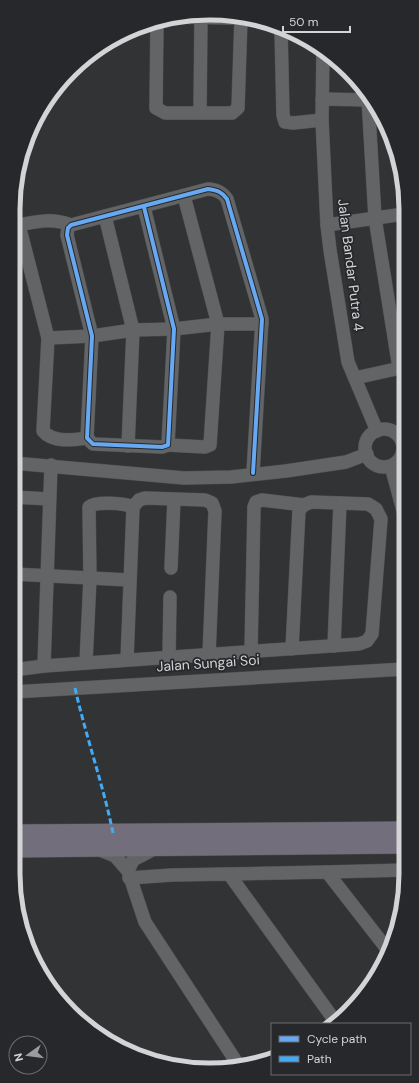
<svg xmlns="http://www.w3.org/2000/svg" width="419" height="1083" font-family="'DM Sans',sans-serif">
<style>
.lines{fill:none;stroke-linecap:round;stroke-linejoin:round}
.minor-casing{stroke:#4f5051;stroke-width:14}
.highway-casing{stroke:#4f5051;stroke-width:20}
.minor{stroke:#636465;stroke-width:13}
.highway{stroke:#736e7b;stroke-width:19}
.quiet{stroke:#42abf6;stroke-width:3;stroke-dasharray:6 3;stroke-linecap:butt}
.cycleway-casing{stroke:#27282b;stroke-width:6}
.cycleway{stroke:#66a8f1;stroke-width:4}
.labels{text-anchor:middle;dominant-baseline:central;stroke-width:3.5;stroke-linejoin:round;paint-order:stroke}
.street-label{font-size:14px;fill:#d4d4d6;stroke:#27282b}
.rim{fill:none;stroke:#d4d4d6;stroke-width:5}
</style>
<rect width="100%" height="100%" fill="#323334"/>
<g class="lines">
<!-- minor casing -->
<g class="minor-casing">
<g id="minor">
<polyline points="177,17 233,18"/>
<polyline points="157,24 156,108 165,113 232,113 238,108 241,18"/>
<polyline points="281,29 283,115 285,122 293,123 322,120"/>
<polyline points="323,50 322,120 327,225 330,250 348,362 377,431"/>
<polyline points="368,98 375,218 399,368"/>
<polyline points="322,99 369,100"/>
<polyline points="200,113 201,16"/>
<polyline points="105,216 133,330 128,446"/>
<polyline points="71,225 68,228 67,235 92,336 87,438"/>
<polyline points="327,225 404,214"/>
<polyline points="48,338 92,336 133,330 174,329 218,324 262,324"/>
<polyline points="355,378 405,367"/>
<circle cx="384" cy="448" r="19"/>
<path d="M87,438C73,440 53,443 43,431L48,338L19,225C38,221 53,218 71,225L208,189C217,190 222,192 227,199L262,319L253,473"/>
<polyline points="87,438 93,444 162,447 168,445 174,329 144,207"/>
<polyline points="168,445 205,447 210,445 218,324 184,196"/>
<polyline points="13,463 184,478 231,477 286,471 346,462 367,454"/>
<polyline points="391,466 405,518"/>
<polyline points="13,497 49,499"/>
<polyline points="171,568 174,499"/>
<polyline points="13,574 129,580"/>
<polyline points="334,646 340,503"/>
<polyline points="251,652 254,507 256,502 262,500 304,505"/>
<polyline points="169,657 170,597"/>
<polyline points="127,660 133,507 139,500 145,498 205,500 212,503 215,511 209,655"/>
<path d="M86,663L90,578L89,507C96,501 124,503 133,507"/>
<polyline points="44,666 51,465"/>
<polyline points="13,670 44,666 359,644 367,641 372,634 381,519 376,509 368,504 311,502 304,505 299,510 292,649"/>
<polyline points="13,692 405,669"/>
<polyline points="100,850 115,856 128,871 145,922 239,1066"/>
<polyline points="128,871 133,860 154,849"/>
<polyline points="327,872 406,870"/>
<polyline points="229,874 327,872 387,949"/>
<polyline points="129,878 172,875 229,874 335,1021"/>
</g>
</g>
<!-- highway casing -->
<g class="highway-casing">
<g id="highway">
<polyline points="13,834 406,831"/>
<polyline points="13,848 406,844"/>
</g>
</g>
<!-- minor -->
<use href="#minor" class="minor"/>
<!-- highway -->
<use href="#highway" class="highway"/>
<!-- quiet -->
<path class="quiet" d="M75,688C86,737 103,784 113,833"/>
<!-- cycleway casing -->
<g class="cycleway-casing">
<path id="cycleway" d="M144,207L174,329L168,445L162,447L93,444L87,438L92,336L67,235L68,228L71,225L208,189C217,190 222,192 227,199L262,319L253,473"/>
</g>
<!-- cycleway -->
<use href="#cycleway" class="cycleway"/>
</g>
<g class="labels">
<!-- street labels -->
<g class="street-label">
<text transform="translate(351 265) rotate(83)">Jalan Bandar Putra 4</text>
<text transform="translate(208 663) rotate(-4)">Jalan Sungai Soi</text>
</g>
</g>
<!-- crop -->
<path d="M0 0H419V1083H0ZM209 20H210A189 189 0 0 1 399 209V874A189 189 0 0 1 210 1063H209A189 189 0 0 1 20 874V209A189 189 0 0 1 209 20Z" fill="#27282b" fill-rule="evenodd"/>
<path class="rim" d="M209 20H210A189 189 0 0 1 399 209V874A189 189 0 0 1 210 1063H209A189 189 0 0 1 20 874V209A189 189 0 0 1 209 20Z"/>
<!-- legend -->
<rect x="271" y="1023" width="140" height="52" fill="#27282b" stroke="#6c6d6f"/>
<rect x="279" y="1036" width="20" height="6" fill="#66a8f1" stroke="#6c6d6f"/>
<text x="307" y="1043" font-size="12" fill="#d4d4d6">Cycle path</text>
<rect x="279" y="1056" width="20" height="6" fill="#42abf6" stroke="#6c6d6f"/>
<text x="307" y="1063" font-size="12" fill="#d4d4d6">Path</text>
<!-- north arrow -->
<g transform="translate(28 1055) rotate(256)"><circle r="19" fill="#27282b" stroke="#6c6d6f"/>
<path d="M0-3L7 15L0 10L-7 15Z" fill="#9b9c9d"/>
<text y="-6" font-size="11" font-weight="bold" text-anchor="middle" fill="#d4d4d6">N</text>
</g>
<!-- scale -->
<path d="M283 26v6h67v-6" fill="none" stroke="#d4d4d6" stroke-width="2"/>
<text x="289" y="26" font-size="12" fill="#d4d4d6" stroke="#27282b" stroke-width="3" paint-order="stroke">50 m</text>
</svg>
